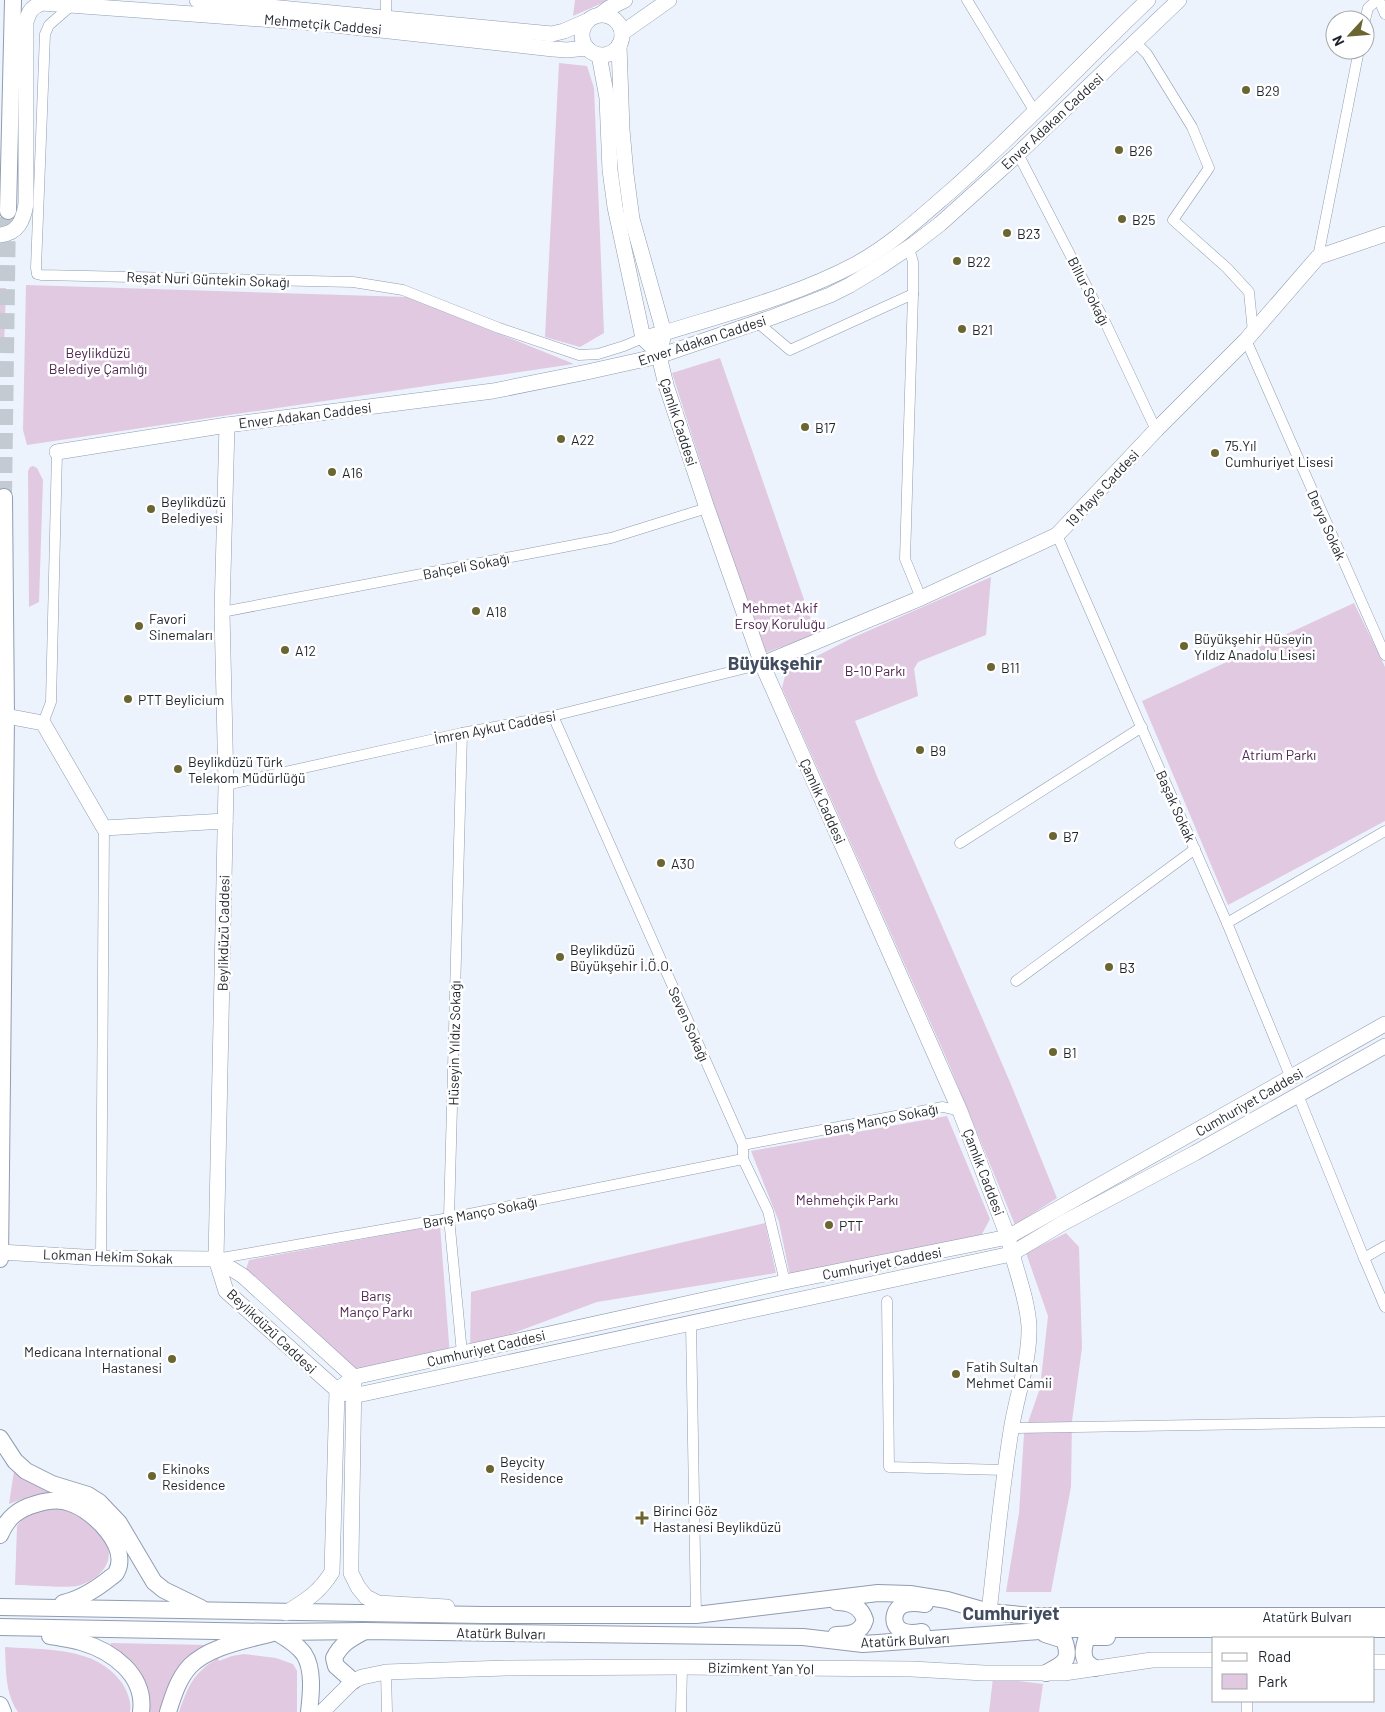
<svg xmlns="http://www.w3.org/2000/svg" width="1385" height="1712" font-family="Barlow,sans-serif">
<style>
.green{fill:#e1c9e2}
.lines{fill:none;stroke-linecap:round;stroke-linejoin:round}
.primary-tunnel{stroke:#c4cad2;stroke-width:16;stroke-dasharray:16 8;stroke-linecap:butt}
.street-casing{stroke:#909cb1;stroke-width:11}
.secondary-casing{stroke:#909cb1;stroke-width:16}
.primary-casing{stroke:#909cb1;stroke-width:18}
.street{stroke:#fff;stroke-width:10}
.secondary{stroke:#fff;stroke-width:15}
.primary{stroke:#fff;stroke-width:16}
.poi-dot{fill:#6b6532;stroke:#fff;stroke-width:2}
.labels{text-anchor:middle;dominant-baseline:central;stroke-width:5;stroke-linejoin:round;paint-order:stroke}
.street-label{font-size:14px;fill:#1f242c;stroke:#fff}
.poi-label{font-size:14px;fill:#1f242c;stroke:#fff;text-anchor:start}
.park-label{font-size:14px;fill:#502652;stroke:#fff}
.district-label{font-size:19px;font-weight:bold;fill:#414c5e;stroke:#fff}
</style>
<rect width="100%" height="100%" fill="#edf3fc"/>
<!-- green -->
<g class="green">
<polygon points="575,0 609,0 573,16"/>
<polygon points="559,63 587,66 594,88 604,333 580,347 545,337"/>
<polygon points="26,285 408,297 574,364 27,445 23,430"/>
<polygon points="0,288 6,288 4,347 0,347"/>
<polygon points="720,358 816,634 762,654 672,373"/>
<polygon points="33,466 37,468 43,480 39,602 29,607 28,471 30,467"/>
<polygon points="991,577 986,635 918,662 914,669 918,696 855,721 876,774 1010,1082 1057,1198 1015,1225 948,1062 782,688 786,672 852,638"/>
<polygon points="1354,603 1385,667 1385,821 1228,905 1142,701"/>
<polygon points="947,1116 990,1219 981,1236 790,1276 779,1222 751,1151"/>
<polygon points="765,1223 776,1273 597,1302 470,1349 471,1292"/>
<polygon points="440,1225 450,1357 355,1373 246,1269 249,1260"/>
<polygon points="1066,1233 1079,1247 1082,1348 1072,1421 1071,1487 1051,1592 1006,1592 1019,1513 1024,1434 1040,1388 1048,1316 1026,1253"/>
<polygon points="14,1471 33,1484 64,1495 31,1496 9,1504"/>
<path d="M56,1508C69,1511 88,1518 98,1528C100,1530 102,1535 104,1538C117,1560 102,1577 81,1585C71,1589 28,1585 15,1585L17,1526L26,1514L42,1509Z"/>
<path d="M111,1643L208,1645C174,1663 171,1677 160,1712H148L149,1690L133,1665L111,1647Z"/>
<path d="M5,1647C45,1650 96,1646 122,1683C127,1690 132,1703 130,1712H18C5,1693 6,1670 5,1647Z"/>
<path d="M244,1654L276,1658L293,1664L297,1671V1712H179C189,1685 192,1674 218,1658L219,1661L232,1656Z"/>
<polygon points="993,1678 1043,1684 1039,1712 989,1712"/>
</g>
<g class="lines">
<!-- primary-tunnel -->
<polyline class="primary-tunnel" points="4,497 8,211"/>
<!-- street casing -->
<g class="street-casing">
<g id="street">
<polyline points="967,0 1035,112"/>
<polyline points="1379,0 1385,14"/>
<polyline points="72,5 49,25 45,34 36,268 37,274 41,275 353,282 403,290 499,328 579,355 598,354 624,346 643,338"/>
<polyline points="386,17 386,0"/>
<polyline points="1365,20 1368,8 1377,0"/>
<polyline points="1135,42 1147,54 1192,127 1209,168 1173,220 1227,268 1249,292 1253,332"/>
<polyline points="1018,154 1106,324 1156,430"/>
<polyline points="909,248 913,262 913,294 905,559 921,598"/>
<polyline points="1318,257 1359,50"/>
<polyline points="757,322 790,350 913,294"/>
<polyline points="1246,340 1385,655"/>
<polyline points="1057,535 1227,923 1291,1078"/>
<polyline points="222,612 611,538 707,508"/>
<polyline points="553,716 743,1145 743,1159 768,1211 785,1282"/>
<polyline points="43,723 51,702 57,452"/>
<polyline points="462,733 449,1218 462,1353"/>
<polyline points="226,785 462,733 553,716 762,664"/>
<polyline points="960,843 1142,727"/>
<polyline points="1227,923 1385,831"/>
<polyline points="1016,981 1195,849"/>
<polyline points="1298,1095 1364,1258 1385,1246"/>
<polyline points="743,1145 943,1107 960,1111"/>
<polyline points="101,1258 104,828"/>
<polyline points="1364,1258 1385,1307"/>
<polyline points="216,1259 449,1218 743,1159"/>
<polyline points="887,1301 889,1467 1005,1470"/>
<polyline points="691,1323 696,1615"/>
<polyline points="1011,1428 1385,1422"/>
<polyline points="386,1672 387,1712"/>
<polyline points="681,1712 682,1667"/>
<polyline points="1247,1712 1247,1701"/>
</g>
</g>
<!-- secondary casing -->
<g class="secondary-casing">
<g id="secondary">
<polyline points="197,0 552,34 564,31 587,21"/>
<polyline points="601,14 609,8 625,0"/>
<circle cx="602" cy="35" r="20"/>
<polyline points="622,33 669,0"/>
<path d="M619,45L622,130L626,174L632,219L664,333L659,356L666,385L707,508L762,664L960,1111L1008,1237C1014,1267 1027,1295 1029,1326C1030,1362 1016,1396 1011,1431C1001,1491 996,1552 989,1612"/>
<polyline points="599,55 607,98 610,170 615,207 643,338 650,345"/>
<path d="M0,235C18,233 23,221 26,204V22C29,11 32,7 42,3L316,23L553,49L567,50L587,48"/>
<path d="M643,338L664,333C728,313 796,296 856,264C891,245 922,216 952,190C1020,130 1082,63 1148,0"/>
<polyline points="227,425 222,612 226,785 216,1259 226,1291 337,1390 353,1396 1011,1254 1063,1223 1195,1153 1385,1046"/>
<polyline points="57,452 227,425 493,391 587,372 659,356 773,317 830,295 850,285 878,268 914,244 940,224 1018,154 1179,0"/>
<polyline points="762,664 921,598 1057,535 1156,430 1246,340 1318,257 1385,234"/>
<polyline points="6,716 43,723 104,828 225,821"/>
<polyline points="0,1252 101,1258 216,1259"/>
<polyline points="216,1259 243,1276 354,1377 351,1557 351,1573 358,1587 366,1597 378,1603 447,1607"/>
<polyline points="337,1390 354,1377 785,1282 1008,1237 1385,1024"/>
<path d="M286,1613C306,1600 319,1593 332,1572L337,1390"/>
<polyline points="1374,1662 1385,1662"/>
<polyline points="322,1712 353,1681 362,1677 386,1672 506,1668 682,1667 912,1669 984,1673 1064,1673 1152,1660 1214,1660"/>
</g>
</g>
<!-- primary casing -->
<g class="primary-casing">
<g id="primary">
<polyline points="8,211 13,0"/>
<polyline points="0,1259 6,716 4,497"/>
<polyline points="0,1438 15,1461 26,1471 52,1484 88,1495 99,1502 119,1523 154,1582 164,1590 201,1608"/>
<path d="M0,1535C7,1518 18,1509 36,1504C46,1501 60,1499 70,1503C93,1510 131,1547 116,1573C115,1575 111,1577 110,1578C95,1590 81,1599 63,1603"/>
<polyline points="0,1607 483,1615 696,1615 878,1593 910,1594 947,1600 989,1612 1033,1616 1385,1616"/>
<polyline points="0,1627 276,1632 365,1631 803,1637 863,1644 878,1643 1067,1629 1385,1629"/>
<path d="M922,1632C916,1633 908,1634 902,1631C890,1625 893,1608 905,1604C912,1602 919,1603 925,1604"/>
<path d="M1045,1634L1064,1640C1072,1661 1063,1664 1046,1673"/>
<path d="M836,1635C848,1635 861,1634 865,1620C861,1607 851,1602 837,1602"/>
<path d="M50,1636C60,1638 71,1639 81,1642C112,1651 146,1675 141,1712"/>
<path d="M1095,1668C1082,1663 1082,1652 1086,1640L1091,1637H1107"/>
<path d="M353,1681L336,1666L334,1658C341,1644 350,1639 363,1632"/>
<polyline points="0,1705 3,1712"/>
<path d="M168,1712C173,1696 178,1679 190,1666C211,1645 249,1640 276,1632C286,1638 297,1644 304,1654C314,1669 311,1695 309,1712"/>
</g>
</g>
<!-- street -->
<use href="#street" class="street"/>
<!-- secondary -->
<use href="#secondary" class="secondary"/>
<!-- primary -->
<use href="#primary" class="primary"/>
</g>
<!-- markers -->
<g class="poi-dot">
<circle cx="1246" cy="90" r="5"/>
<circle cx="1119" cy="150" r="5"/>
<circle cx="1122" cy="219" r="5"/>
<circle cx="1007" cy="233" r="5"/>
<circle cx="957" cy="261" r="5"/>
<circle cx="962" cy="329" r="5"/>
<circle cx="805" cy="427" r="5"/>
<circle cx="561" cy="439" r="5"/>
<circle cx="1215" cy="453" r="5"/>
<circle cx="332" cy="472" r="5"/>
<circle cx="151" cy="509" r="5"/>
<circle cx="476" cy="611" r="5"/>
<circle cx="139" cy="626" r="5"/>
<circle cx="1184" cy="646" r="5"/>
<circle cx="285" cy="650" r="5"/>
<circle cx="991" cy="667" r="5"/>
<circle cx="128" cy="699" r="5"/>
<circle cx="920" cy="750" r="5"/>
<circle cx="178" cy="769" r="5"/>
<circle cx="1053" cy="836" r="5"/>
<circle cx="661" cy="863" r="5"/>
<circle cx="560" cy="957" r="5"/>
<circle cx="1109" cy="967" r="5"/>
<circle cx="1053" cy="1052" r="5"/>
<circle cx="829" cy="1225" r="5"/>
<circle cx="172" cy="1359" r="5"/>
<circle cx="956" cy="1374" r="5"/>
<circle cx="490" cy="1469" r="5"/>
<circle cx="152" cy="1476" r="5"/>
<path d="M639.5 1510.5h5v5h5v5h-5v5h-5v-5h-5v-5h5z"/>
</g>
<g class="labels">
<!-- street labels -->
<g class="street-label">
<text transform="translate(323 24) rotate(5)">Mehmetçik Caddesi</text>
<text transform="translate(1052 121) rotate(-43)">Enver Adakan Caddesi</text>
<text transform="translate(208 279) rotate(2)">Reşat Nuri Güntekin Sokağı</text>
<text transform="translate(1089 291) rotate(63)">Billur Sokağı</text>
<text transform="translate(702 340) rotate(-18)">Enver Adakan Caddesi</text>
<text transform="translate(305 415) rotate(-7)">Enver Adakan Caddesi</text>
<text transform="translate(679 422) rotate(72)">Çamlık Caddesi</text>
<text transform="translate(1102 488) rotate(-47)">19 Mayıs Caddesi</text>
<text transform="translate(1327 525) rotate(66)">Derya Sokak</text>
<text transform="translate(466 566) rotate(-11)">Bahçeli Sokağı</text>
<text transform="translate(495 727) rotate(-11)">İmren Aykut Caddesi</text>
<text transform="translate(823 801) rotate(66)">Çamlık Caddesi</text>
<text transform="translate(1176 806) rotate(66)">Başak Sokak</text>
<text transform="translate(223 933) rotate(-89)">Beylikdüzü Caddesi</text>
<text transform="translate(689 1024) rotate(66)">Seven Sokağı</text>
<text transform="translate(454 1043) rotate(-89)">Hüseyin Yıldız Sokağı</text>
<text transform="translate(1249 1102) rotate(-30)">Cumhuriyet Caddesi</text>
<text transform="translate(881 1119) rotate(-11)">Barış Manço Sokağı</text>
<text transform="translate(984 1172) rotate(69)">Çamlık Caddesi</text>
<text transform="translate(480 1212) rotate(-11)">Barış Manço Sokağı</text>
<text transform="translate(108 1256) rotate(2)">Lokman Hekim Sokak</text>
<text transform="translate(882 1263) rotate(-11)">Cumhuriyet Caddesi</text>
<text transform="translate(272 1331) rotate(43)">Beylikdüzü Caddesi</text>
<text transform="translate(486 1348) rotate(-13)">Cumhuriyet Caddesi</text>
<text x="1307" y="1616">Atatürk Bulvarı</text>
<text transform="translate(501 1633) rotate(1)">Atatürk Bulvarı</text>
<text transform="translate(905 1640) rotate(-3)">Atatürk Bulvarı</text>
<text transform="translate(761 1668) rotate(1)">Bizimkent Yan Yol</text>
</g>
<!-- poi labels -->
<g class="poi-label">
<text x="1256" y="90">B29</text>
<text x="1129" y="150">B26</text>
<text x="1132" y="219">B25</text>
<text x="1017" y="233">B23</text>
<text x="967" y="261">B22</text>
<text x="972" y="329">B21</text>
<text x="815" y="427">B17</text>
<text x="571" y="439">A22</text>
<text x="1225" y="445">75.Yıl<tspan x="1225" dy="16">Cumhuriyet Lisesi</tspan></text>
<text x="342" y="472">A16</text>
<text x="161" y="501">Beylikdüzü<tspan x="161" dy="16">Belediyesi</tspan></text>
<text x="486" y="611">A18</text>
<text x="149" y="618">Favori<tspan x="149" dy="16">Sinemaları</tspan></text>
<text x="1194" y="638">Büyükşehir Hüseyin<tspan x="1194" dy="16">Yıldız Anadolu Lisesi</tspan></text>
<text x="295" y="650">A12</text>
<text x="1001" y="667">B11</text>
<text x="138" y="699">PTT Beylicium</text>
<text x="930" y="750">B9</text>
<text x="188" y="761">Beylikdüzü Türk<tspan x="188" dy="16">Telekom Müdürlüğü</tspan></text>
<text x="1063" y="836">B7</text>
<text x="671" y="863">A30</text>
<text x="570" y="949">Beylikdüzü<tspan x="570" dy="16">Büyükşehir İ.Ö.O.</tspan></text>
<text x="1119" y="967">B3</text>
<text x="1063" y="1052">B1</text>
<text x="839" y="1225">PTT</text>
<text x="162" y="1351" text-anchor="end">Medicana International<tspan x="162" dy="16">Hastanesi</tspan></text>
<text x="966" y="1366">Fatih Sultan<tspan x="966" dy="16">Mehmet Camii</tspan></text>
<text x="500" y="1461">Beycity<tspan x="500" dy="16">Residence</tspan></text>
<text x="162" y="1468">Ekinoks<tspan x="162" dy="16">Residence</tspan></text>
<text x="653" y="1510">Birinci Göz<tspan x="653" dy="16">Hastanesi Beylikdüzü</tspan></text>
</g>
<!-- park labels -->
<g class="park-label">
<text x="98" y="352">Beylikdüzü<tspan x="98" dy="16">Belediye Çamlığı</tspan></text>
<text x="780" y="607">Mehmet Akif<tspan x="780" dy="16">Ersoy Koruluğu</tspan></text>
<text x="875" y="670">B-10 Parkı</text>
<text x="1279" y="754">Atrium Parkı</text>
<text x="847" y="1199">Mehmehçik Parkı</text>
<text x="376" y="1295">Barış<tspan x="376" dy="16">Manço Parkı</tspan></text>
</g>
<!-- district labels -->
<g class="district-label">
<text x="775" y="662">Büyükşehir</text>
<text x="1011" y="1612">Cumhuriyet</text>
</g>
</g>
<!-- legend -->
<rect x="1212" y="1637" width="162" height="65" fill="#ffffff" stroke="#a5a7ab"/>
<rect x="1222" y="1653" width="25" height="8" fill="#ffffff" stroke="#a5a7ab"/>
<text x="1258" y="1662" font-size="15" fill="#1f242c">Road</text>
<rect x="1222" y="1674" width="25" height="15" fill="#e1c9e2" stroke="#a5a7ab"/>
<text x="1258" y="1687" font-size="15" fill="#1f242c">Park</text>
<!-- north arrow -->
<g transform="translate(1350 35) rotate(244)"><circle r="24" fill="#ffffff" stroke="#a5a7ab"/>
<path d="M0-4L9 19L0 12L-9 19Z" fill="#6b6532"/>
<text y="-8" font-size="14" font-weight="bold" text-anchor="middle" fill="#1f242c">N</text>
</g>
</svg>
